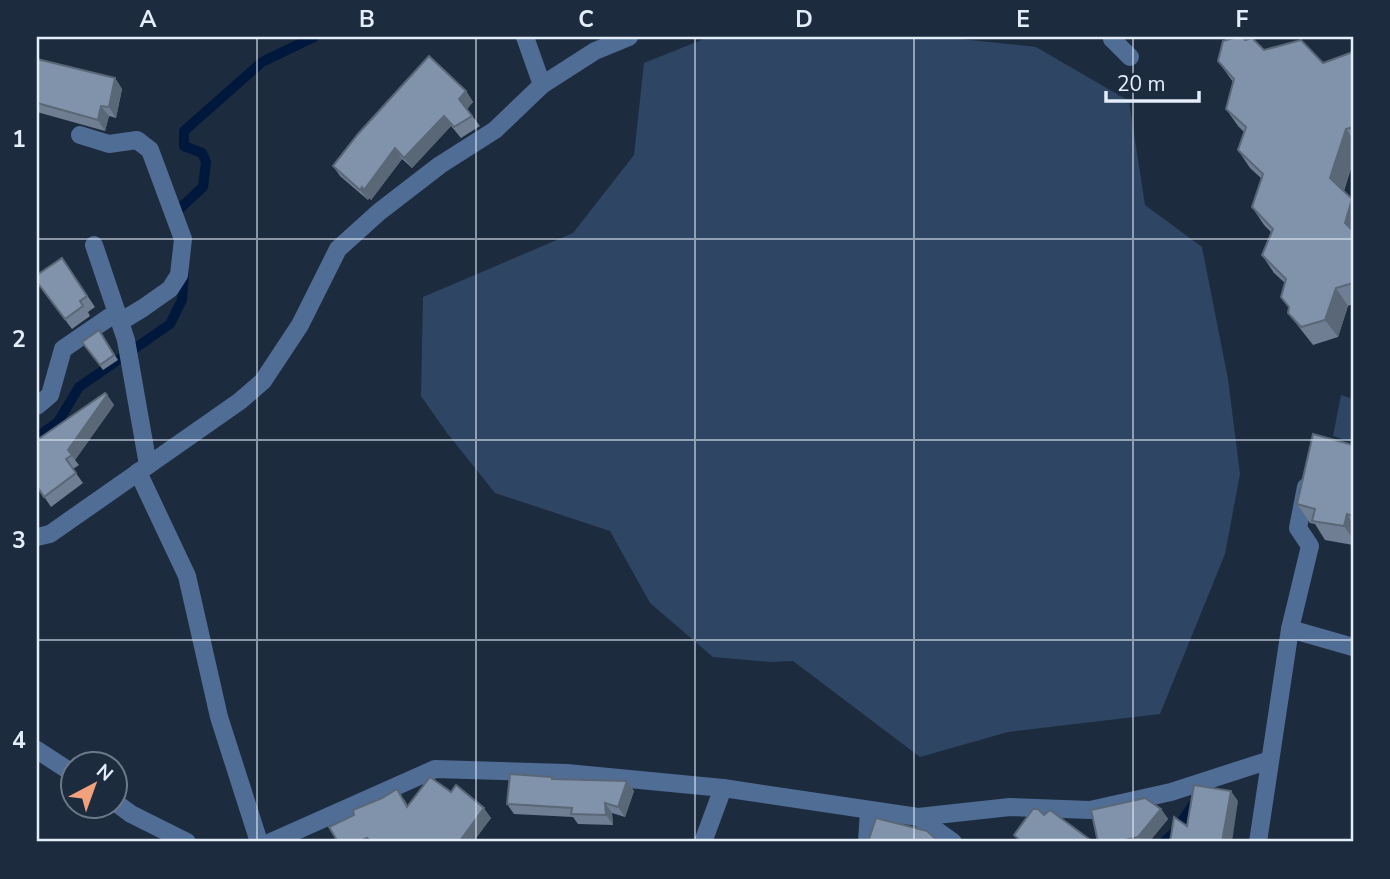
<svg xmlns="http://www.w3.org/2000/svg" width="1390" height="879" font-family="'Nunito Sans',sans-serif">
<style>
.green{fill:#2e4563}
.lines{fill:none;stroke-linecap:round;stroke-linejoin:round}
.stream{stroke:#00183c;stroke-width:10}
.minor{stroke:#506d95;stroke-width:18}
.wall{fill:#6f7e92}
.shaded-wall{fill:#5a6777}
.building{fill:#8193aa;stroke:#5a6777;stroke-width:2}
.grid{fill:none;stroke:#e4edfa;stroke-width:2;stroke-opacity:0.55}
.neatline{fill:none;stroke:#e4edfa;stroke-width:2.5}
.grid-label{font-size:23px;text-anchor:middle;font-weight:bold;fill:#e4edfa}
</style>
<rect width="100%" height="100%" fill="#1d2b3e"/>
<!-- green -->
<g class="green">
<polygon points="709,37 942,37 1036,47 1129,101 1145,205 1202,247 1228,379 1240,474 1225,554 1160,714 1008,732 920,757 793,661 771,662 713,657 650,603 610,531 495,493 447,433 421,396 423,297 573,233 634,155 644,63"/>
<polygon points="1341,395 1353,399 1353,443 1333,436"/>
</g>
<g class="lines">
<!-- stream -->
<g class="stream">
<polyline points="179,217 177,211 203,187 206,162 202,153 184,146 184,131 262,62 314,37"/>
<polyline points="37,437 58,422 79,387 170,324 182,300 184,273"/>
<polyline points="1164,842 1173,834 1199,796"/>
</g>
<!-- minor -->
<g class="minor">
<polyline points="525,37 542,85"/>
<polyline points="1116,37 1112,39 1130,57"/>
<polyline points="80,135 109,144 137,140 150,150 183,239 179,275 170,289 143,308 120,322"/>
<polyline points="94,245 126,340 148,465"/>
<polyline points="37,406 50,395 63,349 117,312"/>
<polyline points="138,472 187,576 219,717 259,842"/>
<polyline points="37,537 50,534 240,401 263,381 300,325 338,249 379,212 440,165 495,130 542,85 595,51 629,37"/>
<polyline points="1290,629 1353,647"/>
<polyline points="37,750 74,774"/>
<polyline points="116,803 131,814 187,842"/>
<polyline points="918,817 1010,807 1090,810 1171,792 1270,760"/>
<polyline points="271,842 435,769 567,773 723,788 918,817 953,842"/>
<polyline points="703,842 723,788"/>
<polyline points="867,842 869,810"/>
<polyline points="1258,842 1290,629 1310,546 1298,528 1306,487"/>
</g>
</g>
<!-- wall -->
<g class="wall">
<polygon points="1245,40 1264,50 1323,63 1353,52 1353,162 1344,191 1353,200 1353,304 1348,306 1338,337 1313,345 1288,313 1289,308 1281,297 1285,283 1274,273 1262,255 1271,232 1264,225 1252,207 1262,179 1250,168 1238,150 1244,132 1238,126 1226,109 1233,82 1218,61"/>
<polygon points="37,59 115,78 122,89 116,118 109,116 105,131 37,112"/>
<polygon points="466,91 473,102 467,109 480,126 461,138 451,126 412,168 402,159 371,200 369,198 368,200 340,176 333,166"/>
<polygon points="62,258 95,307 88,312 90,316 72,329 37,283"/>
<polygon points="99,330 118,360 103,370 82,342"/>
<polygon points="107,395 114,405 75,460 79,465 73,469 83,483 51,507 37,486"/>
<polygon points="1353,445 1353,545 1325,540 1315,524 1310,523 1297,504"/>
<polygon points="553,779 627,781 634,791 625,817 612,813 613,825 578,824 573,817 514,814 507,804"/>
<polygon points="451,792 491,818 473,842 338,842 404,799 408,806"/>
<polygon points="1161,809 1168,819 1149,842 1098,842"/>
</g>
<!-- shaded-wall -->
<g class="shaded-wall">
<polygon points="115,78 122,89 116,118 109,107"/>
<polygon points="466,91 473,102 467,109 459,99"/>
<polygon points="101,106 109,116 105,131 98,120"/>
<polygon points="444,116 451,126 412,168 404,158"/>
<polygon points="1346,129 1353,139 1353,162 1342,195 1330,178"/>
<polygon points="395,148 402,159 371,200 364,190"/>
<polygon points="362,187 369,198 368,200 360,190"/>
<polygon points="1352,199 1353,200 1353,235 1345,223"/>
<polygon points="1336,288 1348,306 1338,337 1325,320"/>
<polygon points="107,395 114,405 75,460 68,450"/>
<polygon points="1347,514 1353,524 1353,539 1344,526"/>
<polygon points="627,781 634,791 625,817 618,807"/>
<polygon points="1231,791 1238,801 1232,842 1222,842"/>
<polygon points="605,803 612,813 613,825 606,815"/>
<polygon points="484,808 491,818 473,842 459,842"/>
<polygon points="1161,809 1168,819 1149,842 1142,842 1138,837"/>
</g>
<!-- building -->
<g class="building">
<polygon points="1237,37 1243,37 1245,40 1252,38 1264,50 1301,40 1323,63 1353,52 1353,127 1346,129 1330,178 1352,199 1345,223 1353,231 1353,283 1336,288 1325,320 1301,327 1288,313 1289,307 1281,297 1286,279 1262,255 1273,229 1252,207 1263,174 1238,150 1246,127 1226,109 1234,79 1218,61 1223,41"/>
<polygon points="429,56 466,91 459,99 472,116 454,127 444,116 404,158 395,148 364,190 362,187 360,190 333,166 358,134"/>
<polygon points="37,59 115,78 109,107 101,106 98,120 37,103"/>
<polygon points="62,258 87,296 80,301 83,306 65,319 37,282 37,275"/>
<polygon points="99,330 114,355 100,365 82,342"/>
<polygon points="105,393 107,395 68,450 72,455 66,459 76,473 44,497 37,486 37,440"/>
<polygon points="1313,434 1353,445 1353,516 1347,514 1344,526 1312,521 1315,509 1297,504"/>
<polygon points="510,774 552,777 552,779 627,781 618,807 605,803 606,815 571,814 572,808 507,804"/>
<polygon points="430,777 451,792 456,785 484,808 459,842 372,842 367,838 358,842 338,842 329,827 354,815 353,810 382,798 397,789 407,807"/>
<polygon points="1194,785 1231,791 1222,842 1170,842 1174,817 1187,826"/>
<polygon points="1145,798 1161,809 1138,837 1116,842 1098,842 1091,810"/>
<polygon points="1033,809 1038,809 1044,815 1050,810 1093,842 1022,842 1014,835"/>
<polygon points="876,818 927,831 939,842 868,842"/>
</g>
<!-- grid -->
<path class="grid" d="M257,37V842M476,37V842M695,37V842M914,37V842M1133,37V842M37,239H1353M37,440H1353M37,640H1353"/>
<!-- border -->
<rect width="1390" height="879" fill="none" stroke="#1d2b3e" stroke-width="77"/>
<!-- north arrow -->
<g transform="translate(94 785) rotate(41)"><circle r="33" fill="#1d2b3e" stroke="#6d7989" stroke-width="2"/>
<path d="M0-5L12 26L0 18L-12 26Z" fill="#f1a17c"/>
<text y="-10" font-size="19" font-weight="bold" text-anchor="middle" fill="#e4edfa">N</text>
</g>
<!-- scale -->
<path d="M1106 91v10h93v-10" fill="none" stroke="#e4edfa" stroke-width="3.5"/>
<text x="1117" y="91" font-size="21" fill="#e4edfa" stroke="#1d2b3e" stroke-width="5" paint-order="stroke">20 m</text>
<rect x="38" y="38" width="1314" height="802" class="neatline"/>
<g class="grid-label">
<text x="148" y="27">A</text>
<text x="367" y="27">B</text>
<text x="586" y="27">C</text>
<text x="804" y="27">D</text>
<text x="1023" y="27">E</text>
<text x="1242" y="27">F</text>
<text x="19" y="147">1</text>
<text x="19" y="347">2</text>
<text x="19" y="548">3</text>
<text x="19" y="748">4</text>
</g>
</svg>
